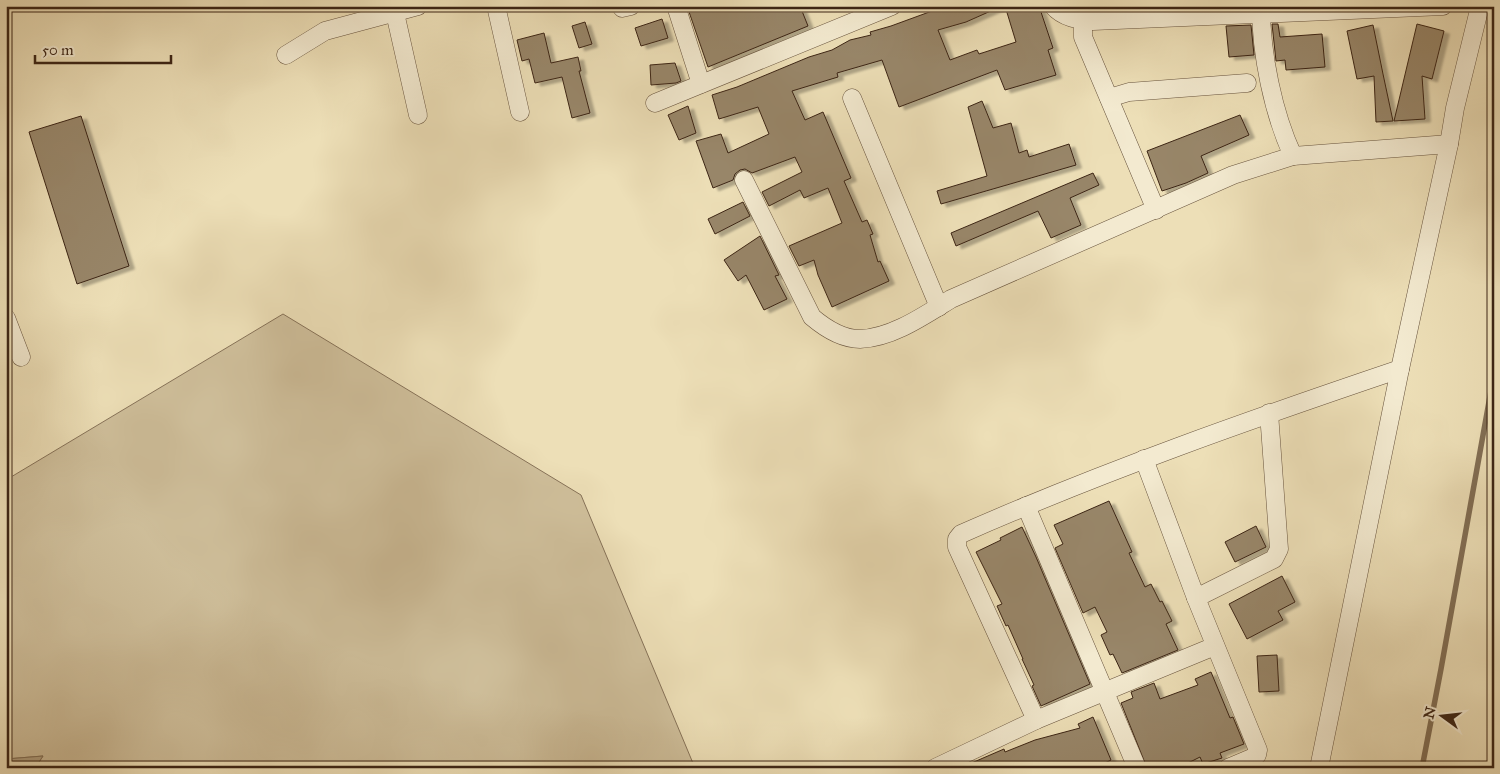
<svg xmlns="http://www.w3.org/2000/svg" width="1500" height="774" font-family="'IM FELL Great Primer',serif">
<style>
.green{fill:#cfbf9b;stroke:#867258}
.water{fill:#b1a080;stroke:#826f55}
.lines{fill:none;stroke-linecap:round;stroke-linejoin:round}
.stream{stroke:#826f55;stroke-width:5.5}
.building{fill:#988669;stroke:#3c2515;filter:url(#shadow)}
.minor-casing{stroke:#68543e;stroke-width:19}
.minor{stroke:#f3ead0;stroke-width:18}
</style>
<defs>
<filter id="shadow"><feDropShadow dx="5.5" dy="3" stdDeviation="1" flood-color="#0004"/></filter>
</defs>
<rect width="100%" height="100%" fill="#eddfb7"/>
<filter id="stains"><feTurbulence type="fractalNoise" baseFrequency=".004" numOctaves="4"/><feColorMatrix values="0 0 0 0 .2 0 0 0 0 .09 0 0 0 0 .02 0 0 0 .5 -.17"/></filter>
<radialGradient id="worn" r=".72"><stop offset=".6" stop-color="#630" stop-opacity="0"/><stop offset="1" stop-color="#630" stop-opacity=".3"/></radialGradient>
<!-- green -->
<polygon class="green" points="283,314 581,495 695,768 35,768 43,756 6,759 6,480"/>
<!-- water -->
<polygon class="water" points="43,756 35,768 6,768 6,759"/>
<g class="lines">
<!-- stream -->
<polyline class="stream" points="1422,768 1441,669 1494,374"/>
</g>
<!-- building -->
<g class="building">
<polygon points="687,6 800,6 808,26 708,67"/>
<polygon points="930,6 1002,6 966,22 938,30 950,60 977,50 979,54 1016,42 1005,6 1039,6 1053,48 1048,50 1056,75 1005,90 997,70 899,107 882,60 837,73 838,77 792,91 805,120 823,112 851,178 844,181 862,222 867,220 873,234 870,235 878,262 880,261 889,281 832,307 818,275 814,260 799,266 789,246 842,223 828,188 804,198 800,190 769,206 762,192 802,172 795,157 752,173 745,169 740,170 735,174 733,180 713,188 696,141 721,134 728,153 769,134 758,107 719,119 712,95 737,87 809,57 832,50 850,40 871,35 870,32 891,26 932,11"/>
<polygon points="662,19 668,38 641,46 635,28"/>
<polygon points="585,22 592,44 579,48 572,26"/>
<polygon points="1272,24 1278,24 1280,37 1322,34 1325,67 1286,70 1285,60 1276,61"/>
<polygon points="1417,24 1444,31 1432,79 1422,76 1425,119 1394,121"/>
<polygon points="1251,25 1254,55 1229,57 1226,26"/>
<polygon points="1373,25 1383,74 1393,121 1376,122 1374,76 1357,79 1347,31"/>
<polygon points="544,33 551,63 578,57 581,71 579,71 590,113 572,118 562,77 535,83 529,59 522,61 517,40"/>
<polygon points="675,63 681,81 676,83 651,85 650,65"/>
<polygon points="982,101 993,128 1011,123 1019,153 1027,150 1029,157 1069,144 1076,165 941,204 937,191 987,176 968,107"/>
<polygon points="688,106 696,133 679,140 668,115"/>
<polygon points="1240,115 1249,135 1201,156 1208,173 1186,183 1162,191 1147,151"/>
<polygon points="81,116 129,266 77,284 29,132"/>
<polygon points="1093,173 1099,185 1070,198 1081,225 1051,238 1038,211 956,246 951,233"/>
<polygon points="743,202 750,216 715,234 708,219"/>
<polygon points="760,236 779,275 775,276 787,299 764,310 746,275 738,281 724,260"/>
<polygon points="1109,501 1132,552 1129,553 1145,587 1151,584 1160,602 1162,601 1172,621 1166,624 1178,650 1122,673 1113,654 1110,655 1101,635 1107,632 1095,607 1083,613 1055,548 1063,544 1054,525"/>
<polygon points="1256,526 1266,547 1235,562 1225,542"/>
<polygon points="1022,527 1036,557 1090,684 1041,706 1032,686 1034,685 1022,659 1023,659 1008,625 1006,626 997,606 1002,604 976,552 1001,540 1000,538"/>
<polygon points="1282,576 1295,602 1278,611 1283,620 1247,639 1229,604"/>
<polygon points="1277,655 1279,691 1259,692 1257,656"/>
<polygon points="1211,672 1230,718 1233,717 1244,744 1220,753 1222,758 1203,764 1200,757 1178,768 1147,768 1121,703 1133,698 1131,692 1154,683 1160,699 1198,685 1195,679"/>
<polygon points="1093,717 1111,760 1105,763 1107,768 960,768 1004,749 1005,752 1035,740 1080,728 1078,724"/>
</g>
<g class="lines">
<!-- minor casing -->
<g class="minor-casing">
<g id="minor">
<polyline points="496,6 520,112"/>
<polyline points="676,6 701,84"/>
<path d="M1053,6C1063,18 1079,20 1093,21L1443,6"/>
<path d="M1261,6C1261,54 1273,113 1293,156"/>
<polyline points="622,8 631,6"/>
<polyline points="395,13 418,115"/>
<polyline points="1083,20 1083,37 1156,210"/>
<polyline points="286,55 325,31 418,6"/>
<polyline points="852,98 939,307"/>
<polyline points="1109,98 1129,92 1247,83"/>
<polyline points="655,103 892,6"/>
<path d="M744,180L812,317C825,328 842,339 860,339C892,338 925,315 951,299L1233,175L1293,156L1449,144"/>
<polyline points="6,318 21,357"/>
<polyline points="1144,459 1196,598 1274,559 1279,549 1269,413"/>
<polyline points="1026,506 1137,768"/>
<polyline points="1196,598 1258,750 1257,755 1254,757 1228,768"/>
<polyline points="1036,720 1215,646"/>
<path d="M935,768L1036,720L957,547V539L961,534C1104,471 1252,419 1400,369"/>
<polyline points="1319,768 1400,369 1449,144 1455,108 1480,6"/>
</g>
</g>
<!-- minor -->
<use href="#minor" class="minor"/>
</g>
<!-- margin -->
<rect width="1500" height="774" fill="none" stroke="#eddfb7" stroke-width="25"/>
<rect x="8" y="8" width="1485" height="759" fill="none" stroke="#3c2515" stroke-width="2.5"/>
<rect x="12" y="12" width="1475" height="749" fill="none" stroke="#3c2515"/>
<!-- north arrow -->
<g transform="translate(1442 716) rotate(285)" stroke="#f3ead0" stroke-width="4" paint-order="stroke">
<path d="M0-4L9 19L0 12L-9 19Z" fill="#3c2515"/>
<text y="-8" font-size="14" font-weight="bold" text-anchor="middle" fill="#3c2515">N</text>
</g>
<!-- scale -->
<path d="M35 55v8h136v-8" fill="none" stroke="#3c2515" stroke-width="2.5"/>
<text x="42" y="55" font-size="15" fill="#3c2515" stroke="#f3ead0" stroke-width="4" paint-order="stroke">50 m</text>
<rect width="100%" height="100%" filter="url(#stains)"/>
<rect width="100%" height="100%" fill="url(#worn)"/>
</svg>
